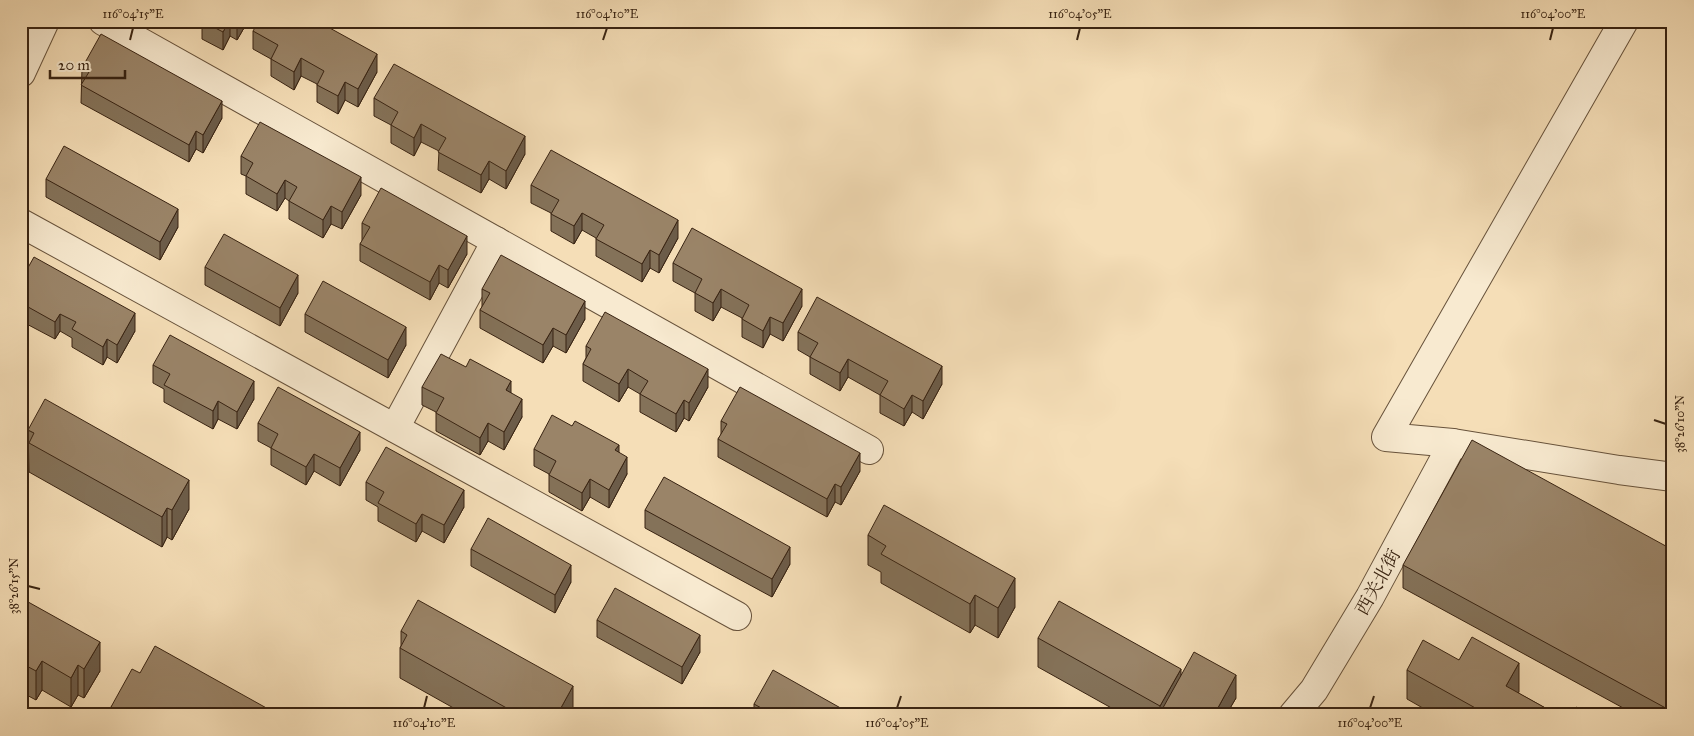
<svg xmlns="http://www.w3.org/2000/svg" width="1694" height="736" font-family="'IM FELL Great Primer','Noto Serif SC',serif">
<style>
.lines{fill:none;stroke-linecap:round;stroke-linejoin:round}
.minor-casing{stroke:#67523b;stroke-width:30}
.minor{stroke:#f8ead0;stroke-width:28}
.wall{fill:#847259;stroke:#382312}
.shaded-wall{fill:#6c5c49;stroke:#382312}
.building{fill:#9a8468;stroke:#382312}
.ticks{fill:none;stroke:#382312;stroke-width:2}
.labels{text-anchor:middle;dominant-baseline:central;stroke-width:5;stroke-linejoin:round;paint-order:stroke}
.street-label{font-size:18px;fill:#382312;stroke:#f8ead0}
.neatline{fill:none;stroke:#382312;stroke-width:2}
.ticks-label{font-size:12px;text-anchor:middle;fill:#382312}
</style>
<rect width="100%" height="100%" fill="#f5deb7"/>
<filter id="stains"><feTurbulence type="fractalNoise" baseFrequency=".004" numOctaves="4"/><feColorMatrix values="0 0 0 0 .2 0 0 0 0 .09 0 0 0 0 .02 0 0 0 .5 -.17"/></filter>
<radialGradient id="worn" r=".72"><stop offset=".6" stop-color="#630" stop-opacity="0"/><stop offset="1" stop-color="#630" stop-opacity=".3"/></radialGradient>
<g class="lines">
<!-- minor casing -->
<g class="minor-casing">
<g id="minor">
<polyline points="103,21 869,450"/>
<polyline points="1624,21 1386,437 1453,443 1619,470 1673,477"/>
<polyline points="21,73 45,21"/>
<polyline points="21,223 737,616"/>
<polyline points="395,428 496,241"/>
<polyline points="1293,715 1314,690 1370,597 1453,443"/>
</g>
</g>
<!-- minor -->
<use href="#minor" class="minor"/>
</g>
<!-- wall -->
<g class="wall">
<polygon points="202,21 248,21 237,40 230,36 223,50 202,39"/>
<polygon points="253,31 377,72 358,107 345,100 338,114 317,102 317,84 301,76 294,90 271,76 271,59 253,49"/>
<polygon points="82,68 222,118 203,153 196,149 189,162 81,103"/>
<polygon points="374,98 525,154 506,189 489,179 481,193 438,170 439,151 421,142 414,156 391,143 391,125 374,116"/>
<polygon points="241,156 361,195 342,229 331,224 323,238 289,219 289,201 285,198 277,211 246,194 246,176 241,174"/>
<polygon points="46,179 178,227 160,260 46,197"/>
<polygon points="531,185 678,238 659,273 650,268 642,282 596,256 596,238 582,230 574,244 551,231 551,213 531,203"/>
<polygon points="362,223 467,254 448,288 439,283 430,300 360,261 360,244 362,241"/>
<polygon points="673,263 802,306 783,341 770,334 763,348 742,337 742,318 721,307 713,321 695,311 695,293 673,281"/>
<polygon points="205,267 298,293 280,326 205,285"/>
<polygon points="21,280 135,331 117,363 107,357 103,365 72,347 72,338 60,331 55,339 21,321"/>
<polygon points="482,289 585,319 566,353 553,346 543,363 480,328 480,310 482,307"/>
<polygon points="305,314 406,345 388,378 305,332"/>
<polygon points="798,332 942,384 923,419 912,412 904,426 880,413 880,395 848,377 840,391 810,374 810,357 798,350"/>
<polygon points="586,346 708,387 689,421 684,418 676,432 640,412 640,394 628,387 619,402 583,381 583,364 586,358"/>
<polygon points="153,365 254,399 237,429 218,419 213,429 164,402 164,389 153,383"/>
<polygon points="422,387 511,393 522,417 504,450 488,441 480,455 436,431 436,412 422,405"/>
<polygon points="721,421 860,471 841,505 835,502 827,517 718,457 718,439 721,435"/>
<polygon points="258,423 360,450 340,486 314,471 306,485 271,465 271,448 258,441"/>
<polygon points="28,430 189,509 172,540 167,537 162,547 29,472"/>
<polygon points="534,449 619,452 627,474 609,508 590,497 582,511 549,492 549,474 534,466"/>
<polygon points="366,482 464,507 444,543 422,531 416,542 378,521 378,507 366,500"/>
<polygon points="645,510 790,564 772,597 645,528"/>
<polygon points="868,535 1015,607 998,638 975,625 970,633 881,583 881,572 868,565"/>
<polygon points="471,549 571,582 555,613 471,566"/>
<polygon points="1673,550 1673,715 1636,715 1403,588 1403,565"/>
<polygon points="21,598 100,671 84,698 78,695 71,707 42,690 36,700 21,692"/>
<polygon points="597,620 700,652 682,684 597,637"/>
<polygon points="401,631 573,715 466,715 400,678 400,648 401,646"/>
<polygon points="1038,638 1181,675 1236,698 1226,715 1124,715 1038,667"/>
<polygon points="1459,660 1519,692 1518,693 1558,715 1435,715 1407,699 1407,670"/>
<polygon points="140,673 279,715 111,715 111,707"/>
<polygon points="754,704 853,715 754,715"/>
</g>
<!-- shaded-wall -->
<g class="shaded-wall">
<polygon points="229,21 230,21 230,36 223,50 223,32"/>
<polygon points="238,21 248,21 237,40 237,23"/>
<polygon points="377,54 377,72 358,107 358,89"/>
<polygon points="301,58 301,76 294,90 294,72"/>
<polygon points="345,82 345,100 338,114 338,96"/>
<polygon points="222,101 222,118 203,153 203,135"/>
<polygon points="421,124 421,142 414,156 414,138"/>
<polygon points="196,131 196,149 189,162 189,145"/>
<polygon points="525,136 525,154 506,189 506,171"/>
<polygon points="489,161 489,179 481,193 481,175"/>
<polygon points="361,177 361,195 342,229 342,212"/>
<polygon points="285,180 285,198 277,211 277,194"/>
<polygon points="331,206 331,224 323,238 323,220"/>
<polygon points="178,209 178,227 160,260 160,242"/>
<polygon points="582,213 582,230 574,244 574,226"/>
<polygon points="678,220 678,238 659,273 659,255"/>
<polygon points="467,236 467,254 448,288 448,270"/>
<polygon points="650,250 650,268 642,282 642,264"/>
<polygon points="439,265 439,283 430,300 430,282"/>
<polygon points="298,275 298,293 280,326 280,308"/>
<polygon points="721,289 721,307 713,321 713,303"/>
<polygon points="802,289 802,306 783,341 783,323"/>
<polygon points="585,301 585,319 566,353 566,335"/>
<polygon points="135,313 135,331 117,363 117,345"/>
<polygon points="60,314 60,331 55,339 55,322"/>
<polygon points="770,317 770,334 763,348 763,331"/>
<polygon points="406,327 406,345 388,378 388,360"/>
<polygon points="553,328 553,346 543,363 543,345"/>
<polygon points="107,339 107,357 103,365 103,347"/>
<polygon points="848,359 848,377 840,391 840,373"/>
<polygon points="942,366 942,384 923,419 923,401"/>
<polygon points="628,369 628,387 619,402 619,384"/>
<polygon points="708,369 708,387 689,421 689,403"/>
<polygon points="254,381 254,399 237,429 237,412"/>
<polygon points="511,381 511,399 506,390"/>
<polygon points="912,395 912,412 904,426 904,409"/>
<polygon points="522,399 522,417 504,450 504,432"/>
<polygon points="684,400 684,418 676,432 676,414"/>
<polygon points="218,401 218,419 213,429 213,411"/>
<polygon points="488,423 488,441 480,455 480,438"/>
<polygon points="360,432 360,450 340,486 340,468"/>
<polygon points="619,445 619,463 615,450"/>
<polygon points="860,453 860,471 841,505 841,487"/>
<polygon points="314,454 314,471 306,485 306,467"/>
<polygon points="627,457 627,474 609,508 609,490"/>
<polygon points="590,479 590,497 582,511 582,493"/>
<polygon points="189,480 189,509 172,540 172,510"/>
<polygon points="835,484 835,502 827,517 827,499"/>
<polygon points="464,490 464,507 444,543 444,525"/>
<polygon points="167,508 167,537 162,547 162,517"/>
<polygon points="422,514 422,531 416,542 416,524"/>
<polygon points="790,547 790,564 772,597 772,579"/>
<polygon points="571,565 571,582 555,613 555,595"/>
<polygon points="1015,578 1015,607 998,638 998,608"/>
<polygon points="975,595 975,625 970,633 970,604"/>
<polygon points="700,635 700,652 682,684 682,667"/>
<polygon points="100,642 100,671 84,698 84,669"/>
<polygon points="42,661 42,690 36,700 36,671"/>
<polygon points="1519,663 1519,692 1506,715 1506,686"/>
<polygon points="78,665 78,695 71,707 71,678"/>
<polygon points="1181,669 1181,698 1160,715 1160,706"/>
<polygon points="1236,675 1236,698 1226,715 1214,715"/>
<polygon points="573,686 573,715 557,715"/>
</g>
<!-- building -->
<g class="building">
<polygon points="202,21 229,21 223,32"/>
<polygon points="259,21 317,21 377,54 358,89 345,82 338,96 317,85 324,71 301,58 294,72 271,59 278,45 253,31"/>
<polygon points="101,34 222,101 203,135 196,131 189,145 81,85 89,72 82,68"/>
<polygon points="394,64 525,136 506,171 489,161 481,175 438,152 446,138 421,124 414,138 391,125 398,112 374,98"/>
<polygon points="260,122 361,177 342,212 331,206 323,220 289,201 297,187 285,180 277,194 246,176 253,163 241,156"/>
<polygon points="64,146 178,209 160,242 46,179"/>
<polygon points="551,150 678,220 659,255 650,250 642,264 596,239 604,225 582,213 574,226 551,214 559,200 531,185"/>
<polygon points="381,188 467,236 448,270 439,265 430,282 360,244 370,227 362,223"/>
<polygon points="692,228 802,289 783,323 770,317 763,331 742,319 749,305 721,289 713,303 695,293 702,279 673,263"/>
<polygon points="224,234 298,275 280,308 205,267"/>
<polygon points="501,255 585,301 566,335 553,328 543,345 480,310 490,293 482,289"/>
<polygon points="34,257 135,313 117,345 107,339 103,347 72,329 76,322 60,314 55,322 21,303 25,295 21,292 21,280"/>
<polygon points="323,281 406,327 388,360 305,314"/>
<polygon points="817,297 942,366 923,401 912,395 904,409 880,395 888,381 848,359 840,373 810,357 818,343 798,332"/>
<polygon points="605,312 708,369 689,403 684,400 676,414 640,394 648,381 628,369 619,384 583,364 591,349 586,346"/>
<polygon points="170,335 254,381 237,412 218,401 213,411 164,385 170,374 153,365"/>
<polygon points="441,354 466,367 470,359 511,381 506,390 522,399 504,432 488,423 480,438 436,413 444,398 422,387"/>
<polygon points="278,387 360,432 340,468 314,454 306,467 271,448 278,434 258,423"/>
<polygon points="740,387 860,453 841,487 835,484 827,499 718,439 727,424 721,421"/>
<polygon points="45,399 189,480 172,510 167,508 162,517 29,443 34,433 28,430"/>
<polygon points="552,415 572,426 575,421 619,445 615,450 627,457 609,490 590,479 582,493 549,475 556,461 534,449"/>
<polygon points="1472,440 1673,550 1673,712 1403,565"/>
<polygon points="386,447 464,490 444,525 422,514 416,524 378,503 384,492 366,482"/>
<polygon points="664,477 790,547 772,579 645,510"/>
<polygon points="884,505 1015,578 998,608 975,595 970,604 881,554 886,546 868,535"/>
<polygon points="488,518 571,565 555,595 471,549"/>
<polygon points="615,588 700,635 682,667 597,620"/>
<polygon points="21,598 100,642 84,669 78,665 71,678 42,661 36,671 21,663"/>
<polygon points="418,600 573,686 557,715 550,714 549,715 519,715 400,648 407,635 401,631"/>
<polygon points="1059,601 1181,669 1160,706 1038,638"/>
<polygon points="1472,637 1519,663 1506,686 1558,715 1488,715 1407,670 1423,640 1459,660"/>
<polygon points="155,646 279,715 116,715 118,711 111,707 132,669 140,673"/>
<polygon points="1194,652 1236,675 1214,715 1159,715"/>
<polygon points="773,670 853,715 774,715 754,704"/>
<polygon points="1576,707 1591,715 1572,715"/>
<polygon points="1296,709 1307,715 1293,715"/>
</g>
<!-- ticks -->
<path class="ticks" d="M130,40L133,28M603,40L607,28M1077,40L1080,28M1550,40L1553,28M1654,420L1666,424M28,586L40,589M424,708L427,696M897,708L901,696M1370,708L1374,696"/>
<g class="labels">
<!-- street labels -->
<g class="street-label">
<text transform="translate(1378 582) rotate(-61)">西关北街</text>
</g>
</g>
<!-- margin -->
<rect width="1694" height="736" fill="none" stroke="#f5deb7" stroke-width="55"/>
<!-- scale -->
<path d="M50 70v8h75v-8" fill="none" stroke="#382312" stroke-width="2.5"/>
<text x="58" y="70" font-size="15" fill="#382312" stroke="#f8ead0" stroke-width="4" paint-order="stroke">20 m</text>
<rect x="28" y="28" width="1638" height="680" class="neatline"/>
<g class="ticks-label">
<text x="133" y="18">116°04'15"E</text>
<text x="607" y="18">116°04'10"E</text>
<text x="1080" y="18">116°04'05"E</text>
<text x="1553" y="18">116°04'00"E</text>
<text transform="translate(1680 424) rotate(-90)" y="4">38°26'10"N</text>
<text transform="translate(14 586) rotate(-90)" y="4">38°26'15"N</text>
<text x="424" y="727">116°04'10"E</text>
<text x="897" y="727">116°04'05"E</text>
<text x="1370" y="727">116°04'00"E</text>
</g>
<rect width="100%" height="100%" filter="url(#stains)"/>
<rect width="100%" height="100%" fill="url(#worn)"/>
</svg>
